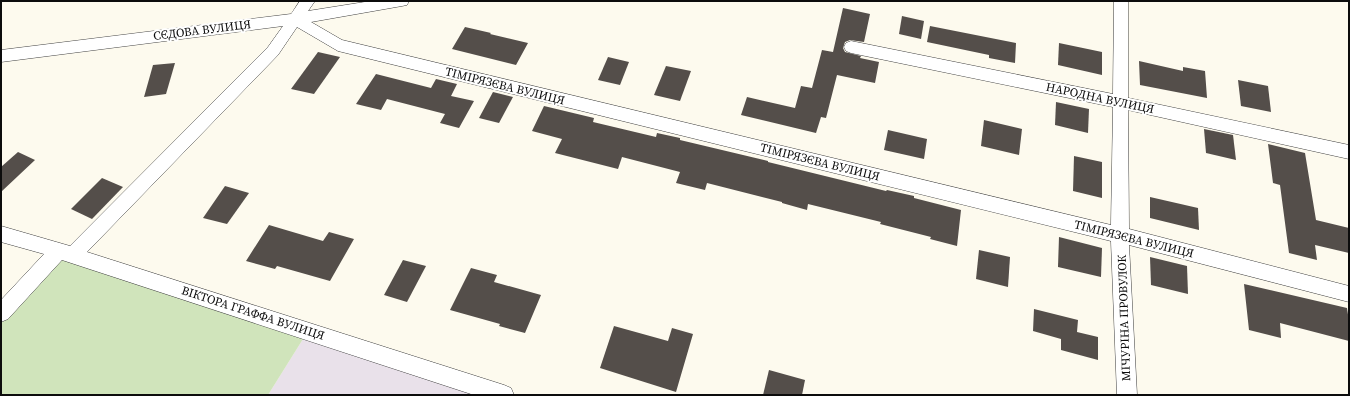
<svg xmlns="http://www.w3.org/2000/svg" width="1350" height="396" font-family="'Source Serif 4',serif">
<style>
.industrial{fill:#e9e1ea}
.green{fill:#d0e4bb}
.building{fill:#544e4a}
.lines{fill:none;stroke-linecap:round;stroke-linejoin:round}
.street-casing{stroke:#3f3f3f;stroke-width:1}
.street{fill:#fff;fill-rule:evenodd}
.labels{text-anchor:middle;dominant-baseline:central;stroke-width:4;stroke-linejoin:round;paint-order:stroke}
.street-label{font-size:12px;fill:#0c0c0c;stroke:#fff}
</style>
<rect width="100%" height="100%" fill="#fdfaee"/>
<!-- industrial -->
<polygon class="industrial" points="308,331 504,395 268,395"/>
<!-- green -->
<polygon class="green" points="59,251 308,331 268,395 1,395 1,313"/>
<!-- building -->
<g class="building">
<polygon points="843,8 870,14 864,42 850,40 845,42 843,48 845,52 861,56 860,58 879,62 875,83 837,75 826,118 821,117 816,133 741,115 747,97 795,108 801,86 812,88 822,50 833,52"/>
<polygon points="902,16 924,21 921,39 899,34"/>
<polygon points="930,26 1016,43 1015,63 989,58 989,55 927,42"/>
<polygon points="465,27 491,33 490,34 528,43 516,65 452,49"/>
<polygon points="1059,43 1102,52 1102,75 1058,65"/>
<polygon points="318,52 340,57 314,94 291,89"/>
<polygon points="608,57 629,62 620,85 598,80"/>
<polygon points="1139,61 1183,71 1183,67 1205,71 1207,98 1140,85"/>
<polygon points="175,63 166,94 144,97 153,65"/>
<polygon points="666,66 691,71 680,101 654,95"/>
<polygon points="376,74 431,88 436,79 457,84 451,96 474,101 459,128 440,123 445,114 387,99 381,110 356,104"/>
<polygon points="1238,80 1268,86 1271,112 1241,106"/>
<polygon points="493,92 513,97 499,123 479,118"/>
<polygon points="1056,102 1089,109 1088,133 1055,125"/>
<polygon points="544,106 594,118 593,122 656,137 657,133 680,138 680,140 768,161 768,162 886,191 887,190 914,196 914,198 961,210 957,246 930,239 931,237 880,224 881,222 808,204 807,210 782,203 782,202 707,183 705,190 676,183 680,172 622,157 618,169 555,153 562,139 532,131"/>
<polygon points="984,120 1022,129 1019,155 981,146"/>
<polygon points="1204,129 1233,135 1236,160 1206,153"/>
<polygon points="888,130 927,139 924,159 884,150"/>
<polygon points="1268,144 1305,153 1316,220 1349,228 1349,253 1315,245 1317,260 1289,253 1280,185 1273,183"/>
<polygon points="18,152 35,160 1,192 1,167"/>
<polygon points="1074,156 1102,162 1102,198 1073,191"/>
<polygon points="102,178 123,187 92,219 71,209"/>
<polygon points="225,186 249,193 227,224 203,218"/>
<polygon points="1150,197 1198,208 1199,230 1150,218"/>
<polygon points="269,225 323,241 329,232 354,239 330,281 277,266 275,269 246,261"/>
<polygon points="1059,237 1102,248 1101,277 1058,267"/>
<polygon points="979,250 1010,257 1008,287 976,279"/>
<polygon points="1150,257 1187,266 1188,294 1151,285"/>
<polygon points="403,260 426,266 407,302 384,295"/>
<polygon points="471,268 497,275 494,282 541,295 525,333 499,326 500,324 450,310"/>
<polygon points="1244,284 1347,308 1349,321 1349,341 1280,323 1281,338 1249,330"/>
<polygon points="1034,309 1078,320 1077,332 1098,337 1098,360 1061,350 1061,339 1033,331"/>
<polygon points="614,326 668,341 672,328 693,334 676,392 600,368"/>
<polygon points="769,370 805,380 802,395 763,395"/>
</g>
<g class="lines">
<!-- street casing -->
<g class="street-casing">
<polygon id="street" points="300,1 315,1 308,11 371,1 409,1 407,5 402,6 311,22 342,40 1111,225 1113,107 851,53 846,51 844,47 846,43 851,41 1113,94 1114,1 1128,1 1128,98 1349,145 1349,159 1128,110 1129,229 1349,286 1349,302 1129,245 1137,395 1117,395 1111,241 338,51 297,27 278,55 87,252 504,385 511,388 514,395 474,395 62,260 8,319 1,322 1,300 44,254 1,242 1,226 70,246 268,47 283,26 1,62 1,50 291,14"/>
</g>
<!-- street -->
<use href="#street" class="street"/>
</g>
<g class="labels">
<!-- street labels -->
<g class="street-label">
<text transform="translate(202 30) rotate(-7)">СЄДОВА ВУЛИЦЯ</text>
<text transform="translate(505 86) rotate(14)">ТІМІРЯЗЄВА ВУЛИЦЯ</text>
<text transform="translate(1100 98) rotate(12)">НАРОДНА ВУЛИЦЯ</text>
<text transform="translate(820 162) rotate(14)">ТІМІРЯЗЄВА ВУЛИЦЯ</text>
<text transform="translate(1134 239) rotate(14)">ТІМІРЯЗЄВА ВУЛИЦЯ</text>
<text transform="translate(253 313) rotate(18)">ВІКТОРА ГРАФФА ВУЛИЦЯ</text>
<text transform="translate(1124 318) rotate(-92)">МІЧУРІНА ПРОВУЛОК</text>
</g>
</g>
<!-- border -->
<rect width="1350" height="396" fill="none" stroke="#0c0c0c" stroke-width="4"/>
</svg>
